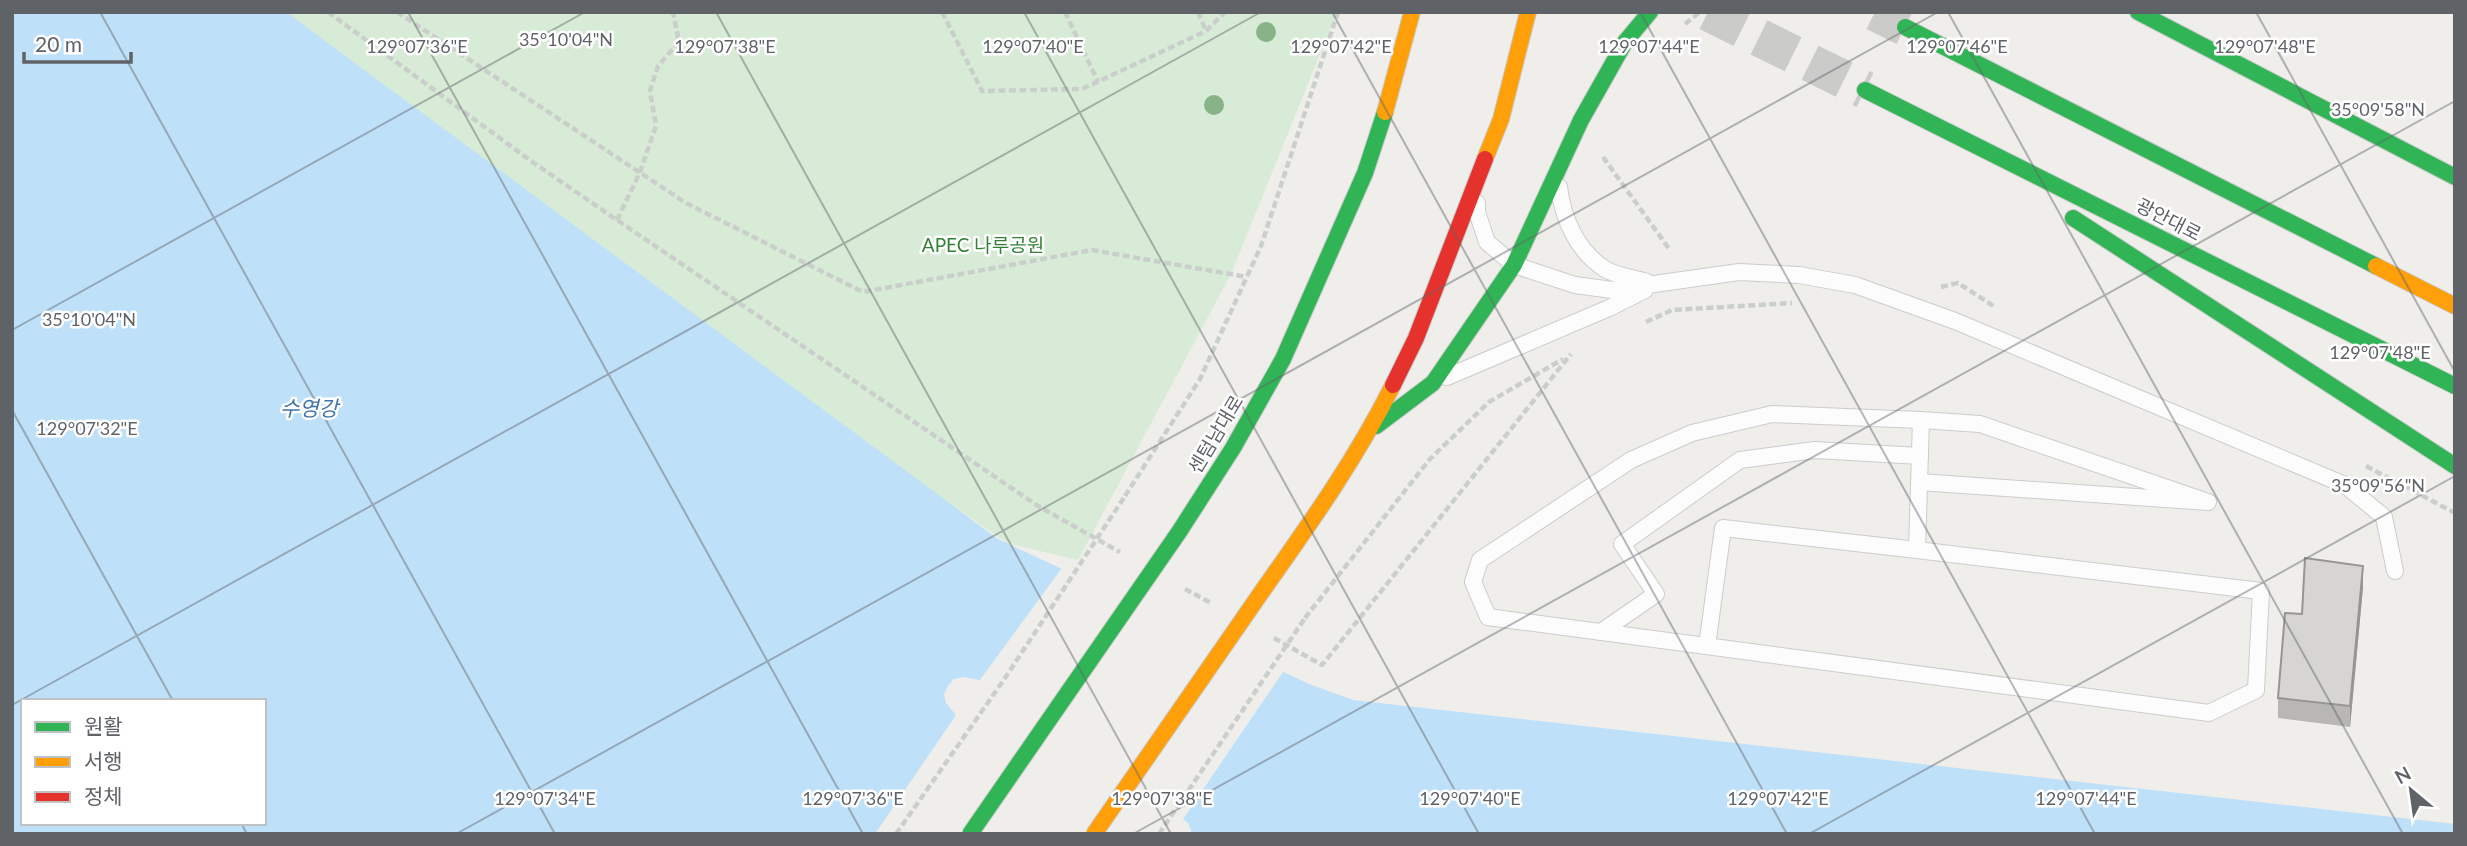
<svg xmlns="http://www.w3.org/2000/svg" width="2467" height="846" font-family="Lato,'Noto Sans KR',sans-serif">
<style>
.green{fill:#d8ebd6}
.water{fill:#bfe0f9;fill-rule:evenodd}
.pier{fill:#efeeea}
.lines{fill:none;stroke-linecap:round;stroke-linejoin:round}
.highway-tunnel{stroke:#cbcbca;stroke-width:38;stroke-dasharray:38 19;stroke-linecap:butt}
.lane-casing{stroke:#cbcccc;stroke-width:18}
.fast-casing{stroke:#cacacb;stroke-width:18}
.slow-casing{stroke:#cacacb;stroke-width:18}
.jam-casing{stroke:#cacacb;stroke-width:18}
.path{stroke:#cacfcc;stroke-width:4.5;stroke-dasharray:7 3.5;stroke-linecap:butt}
.lane{stroke:#fdfcfc;stroke-width:16}
.fast{stroke:#30b455;stroke-width:16}
.slow{stroke:#ff9f0a;stroke-width:16}
.jam{stroke:#e5322d;stroke-width:16}
.fast-bridge-casing{stroke:#cacacb;stroke-width:18;stroke-linecap:butt}
.slow-bridge-casing{stroke:#cacacb;stroke-width:18;stroke-linecap:butt}
.path-bridge{stroke:#cacfcc;stroke-width:4.5;stroke-dasharray:7 3.5;stroke-linecap:butt}
.fast-bridge{stroke:#30b455;stroke-width:16}
.slow-bridge{stroke:#ff9f0a;stroke-width:16}
.tree{fill:#88b388}
.wall{fill:#b8b7b5}
.shaded-wall{fill:#969594}
.building{fill:#d6d5d3;stroke:#969594;stroke-width:2}
.ticks{fill:none;stroke:#5f6368;stroke-width:2;stroke-opacity:0.45}
.labels{text-anchor:middle;dominant-baseline:central;stroke-width:5;stroke-linejoin:round;paint-order:stroke}
.street-label{font-size:19px;fill:#5f6368;stroke:#fff}
.park-label{font-size:19px;fill:#348238;stroke:#fff}
.water-label{font-size:21px;font-style:italic;fill:#4174aa;stroke:#fff}
.ticks-label{font-size:18px;text-anchor:middle;fill:#5f6368;stroke:#fff;stroke-width:5;stroke-linejoin:round;paint-order:stroke}
</style>
<rect width="100%" height="100%" fill="#efeeea"/>
<!-- green -->
<polygon class="green" points="242,12 1337,12 1231,274 1078,560 1007,543"/>
<!-- water -->
<path class="water" d="M12,12H286L998,539L1309,684L1353,700L2455,824V834H12ZM23,701H264V823H23Z"/>
<!-- pier -->
<polygon class="pier" points="1064,565 1285,669 1183,819 1189,824 1192,834 875,834 956,715 946,703 944,694 948,686 954,679 963,677 980,680"/>
<g class="lines">
<!-- highway-tunnel -->
<g class="highway-tunnel">
<polyline points="1708,12 1865,90"/>
<polyline points="1875,12 1905,27"/>
</g>
<!-- lane casing -->
<g class="lane-casing">
<g id="lane">
<path d="M1559,187C1563,219 1577,251 1605,269C1616,276 1635,278 1647,282"/>
<polyline points="1477,203 1477,212 1487,242 1514,265 1575,285 1612,290 1739,272 1799,275 1855,285 1955,321 2345,485 2384,517 2395,571"/>
<polyline points="1447,377 1609,308 1645,290"/>
<polygon points="1772,414 1921,420 1917,550 2261,591 2256,690 2209,713 1488,617 1473,582 1480,560 1631,460 1692,433"/>
<polyline points="1919,482 2208,502 1980,424 1921,420"/>
<polyline points="1601,632 1656,594 1622,544 1740,460 1815,450 1920,456"/>
<polyline points="1707,646 1723,528 1917,550"/>
</g>
</g>
<!-- fast casing -->
<g class="fast-casing">
<g id="fast">
<polyline points="2138,12 2455,177"/>
<polyline points="1905,27 2376,266"/>
<polyline points="1865,90 2455,386"/>
<polyline points="2073,218 2455,466"/>
<polyline points="1376,426 1433,383 1514,265 1581,120 1625,42 1650,12"/>
<polyline points="1179,532 1233,448 1283,359 1365,173 1385,112"/>
</g>
</g>
<!-- slow casing -->
<g class="slow-casing">
<g id="slow">
<polyline points="1385,112 1412,12"/>
<polyline points="1485,159 1501,119 1528,12"/>
<polyline points="2376,266 2455,306"/>
<path d="M1263,590C1311,522 1356,459 1393,385"/>
</g>
</g>
<!-- jam casing -->
<g class="jam-casing">
<polyline id="jam" points="1393,385 1416,338 1485,159"/>
</g>
<!-- path -->
<g class="path">
<polyline points="328,12 531,161 617,220 1038,506 1120,552"/>
<polyline points="397,12 686,203 863,292 1092,250 1247,277"/>
<polyline points="942,12 982,91 1082,89 1206,31 1225,12"/>
<polyline points="1065,12 1098,82"/>
<polyline points="1198,12 1206,31"/>
<polyline points="1685,24 1700,12"/>
<polyline points="1603,157 1670,250"/>
<polyline points="617,220 640,172 656,126 650,91 658,66 679,42 673,12"/>
<polyline points="1941,287 1958,283 1995,307"/>
<polyline points="1646,322 1672,310 1792,303"/>
<polyline points="2366,466 2455,513"/>
<polyline points="1125,496 1200,379 1261,246 1338,12"/>
<polyline points="1185,589 1211,603"/>
<polyline points="1305,618 1430,459 1489,402 1563,359"/>
<polyline points="1274,638 1322,665 1571,354"/>
</g>
<!-- lane -->
<use href="#lane" class="lane"/>
<!-- fast -->
<use href="#fast" class="fast"/>
<!-- slow -->
<use href="#slow" class="slow"/>
<!-- jam -->
<use href="#jam" class="jam"/>
<!-- fast-bridge casing -->
<g class="fast-bridge-casing">
<polyline id="fast-bridge" points="970,834 1179,532"/>
</g>
<!-- slow-bridge casing -->
<g class="slow-bridge-casing">
<polyline id="slow-bridge" points="1094,834 1263,590"/>
</g>
<!-- path-bridge -->
<g class="path-bridge">
<polyline points="896,834 1003,681 1125,496"/>
<polyline points="1159,834 1305,618"/>
</g>
<!-- fast-bridge -->
<use href="#fast-bridge" class="fast-bridge"/>
<!-- slow-bridge -->
<use href="#slow-bridge" class="slow-bridge"/>
</g>
<!-- trees -->
<g class="tree">
<circle cx="1266" cy="32" r="10"/>
<circle cx="1214" cy="105" r="10"/>
</g>
<!-- wall -->
<polygon class="wall" points="2363,587 2350,727 2278,718 2278,698 2302,614"/>
<!-- shaded-wall -->
<polygon class="shaded-wall" points="2363,566 2363,587 2350,727 2350,706"/>
<!-- building -->
<polygon class="building" points="2305,558 2363,566 2350,706 2278,698 2285,613 2302,614"/>
<!-- ticks -->
<path class="ticks" d="M100,12L555,834M408,12L863,834M716,12L1171,834M1024,12L1479,834M1332,12L1787,834M1640,12L2095,834M1948,12L2403,834M2256,12L2455,372M12,330L585,12M12,410L173,701M12,705L1261,12M241,823L247,834M456,834L1938,12M1133,834L2455,101M1809,834L2455,476"/>
<g class="labels">
<!-- street labels -->
<g class="street-label">
<text transform="translate(2169 219) rotate(27)">광안대로</text>
<text transform="translate(1215 434) rotate(-59)">센텀남대로</text>
</g>
<!-- park labels -->
<g class="park-label">
<text x="983" y="244">APEC 나루공원</text>
</g>
<!-- water labels -->
<g class="water-label">
<text x="309" y="407">수영강</text>
</g>
</g>
<g class="ticks-label">
<text x="566" y="46">35°10'04"N</text>
<text x="417" y="53">129°07'36"E</text>
<text x="725" y="53">129°07'38"E</text>
<text x="1033" y="53">129°07'40"E</text>
<text x="1341" y="53">129°07'42"E</text>
<text x="1649" y="53">129°07'44"E</text>
<text x="1957" y="53">129°07'46"E</text>
<text x="2265" y="53">129°07'48"E</text>
<text x="2378" y="116">35°09'58"N</text>
<text x="89" y="326">35°10'04"N</text>
<text x="2380" y="359">129°07'48"E</text>
<text x="87" y="435">129°07'32"E</text>
<text x="2378" y="492">35°09'56"N</text>
<text x="545" y="805">129°07'34"E</text>
<text x="853" y="805">129°07'36"E</text>
<text x="1162" y="805">129°07'38"E</text>
<text x="1470" y="805">129°07'40"E</text>
<text x="1778" y="805">129°07'42"E</text>
<text x="2086" y="805">129°07'44"E</text>
</g>
<!-- border -->
<rect width="2467" height="846" fill="none" stroke="#5f6368" stroke-width="28"/>
<!-- legend -->
<rect x="21" y="699" width="245" height="126" fill="#ffffff" stroke="#bfc1c3" stroke-width="2"/>
<rect x="35" y="722" width="35" height="10" fill="#30b455" stroke="#bfc1c3" stroke-width="2"/>
<text x="84" y="734" font-size="21" fill="#5f6368">원활</text>
<rect x="35" y="757" width="35" height="10" fill="#ff9f0a" stroke="#bfc1c3" stroke-width="2"/>
<text x="84" y="769" font-size="21" fill="#5f6368">서행</text>
<rect x="35" y="792" width="35" height="10" fill="#e5322d" stroke="#bfc1c3" stroke-width="2"/>
<text x="84" y="804" font-size="21" fill="#5f6368">정체</text>
<!-- north arrow -->
<g transform="translate(2411 790) rotate(331)" stroke="#ffffff" stroke-width="5" paint-order="stroke">
<path d="M0-5L12 26L0 18L-12 26Z" fill="#5f6368"/>
<text y="-10" font-size="19" font-weight="bold" text-anchor="middle" fill="#5f6368">N</text>
</g>
<!-- scale -->
<path d="M24 52v10h107v-10" fill="none" stroke="#5f6368" stroke-width="3.5"/>
<text x="35" y="52" font-size="21" fill="#5f6368" stroke="#ffffff" stroke-width="5" paint-order="stroke">20 m</text>
</svg>
